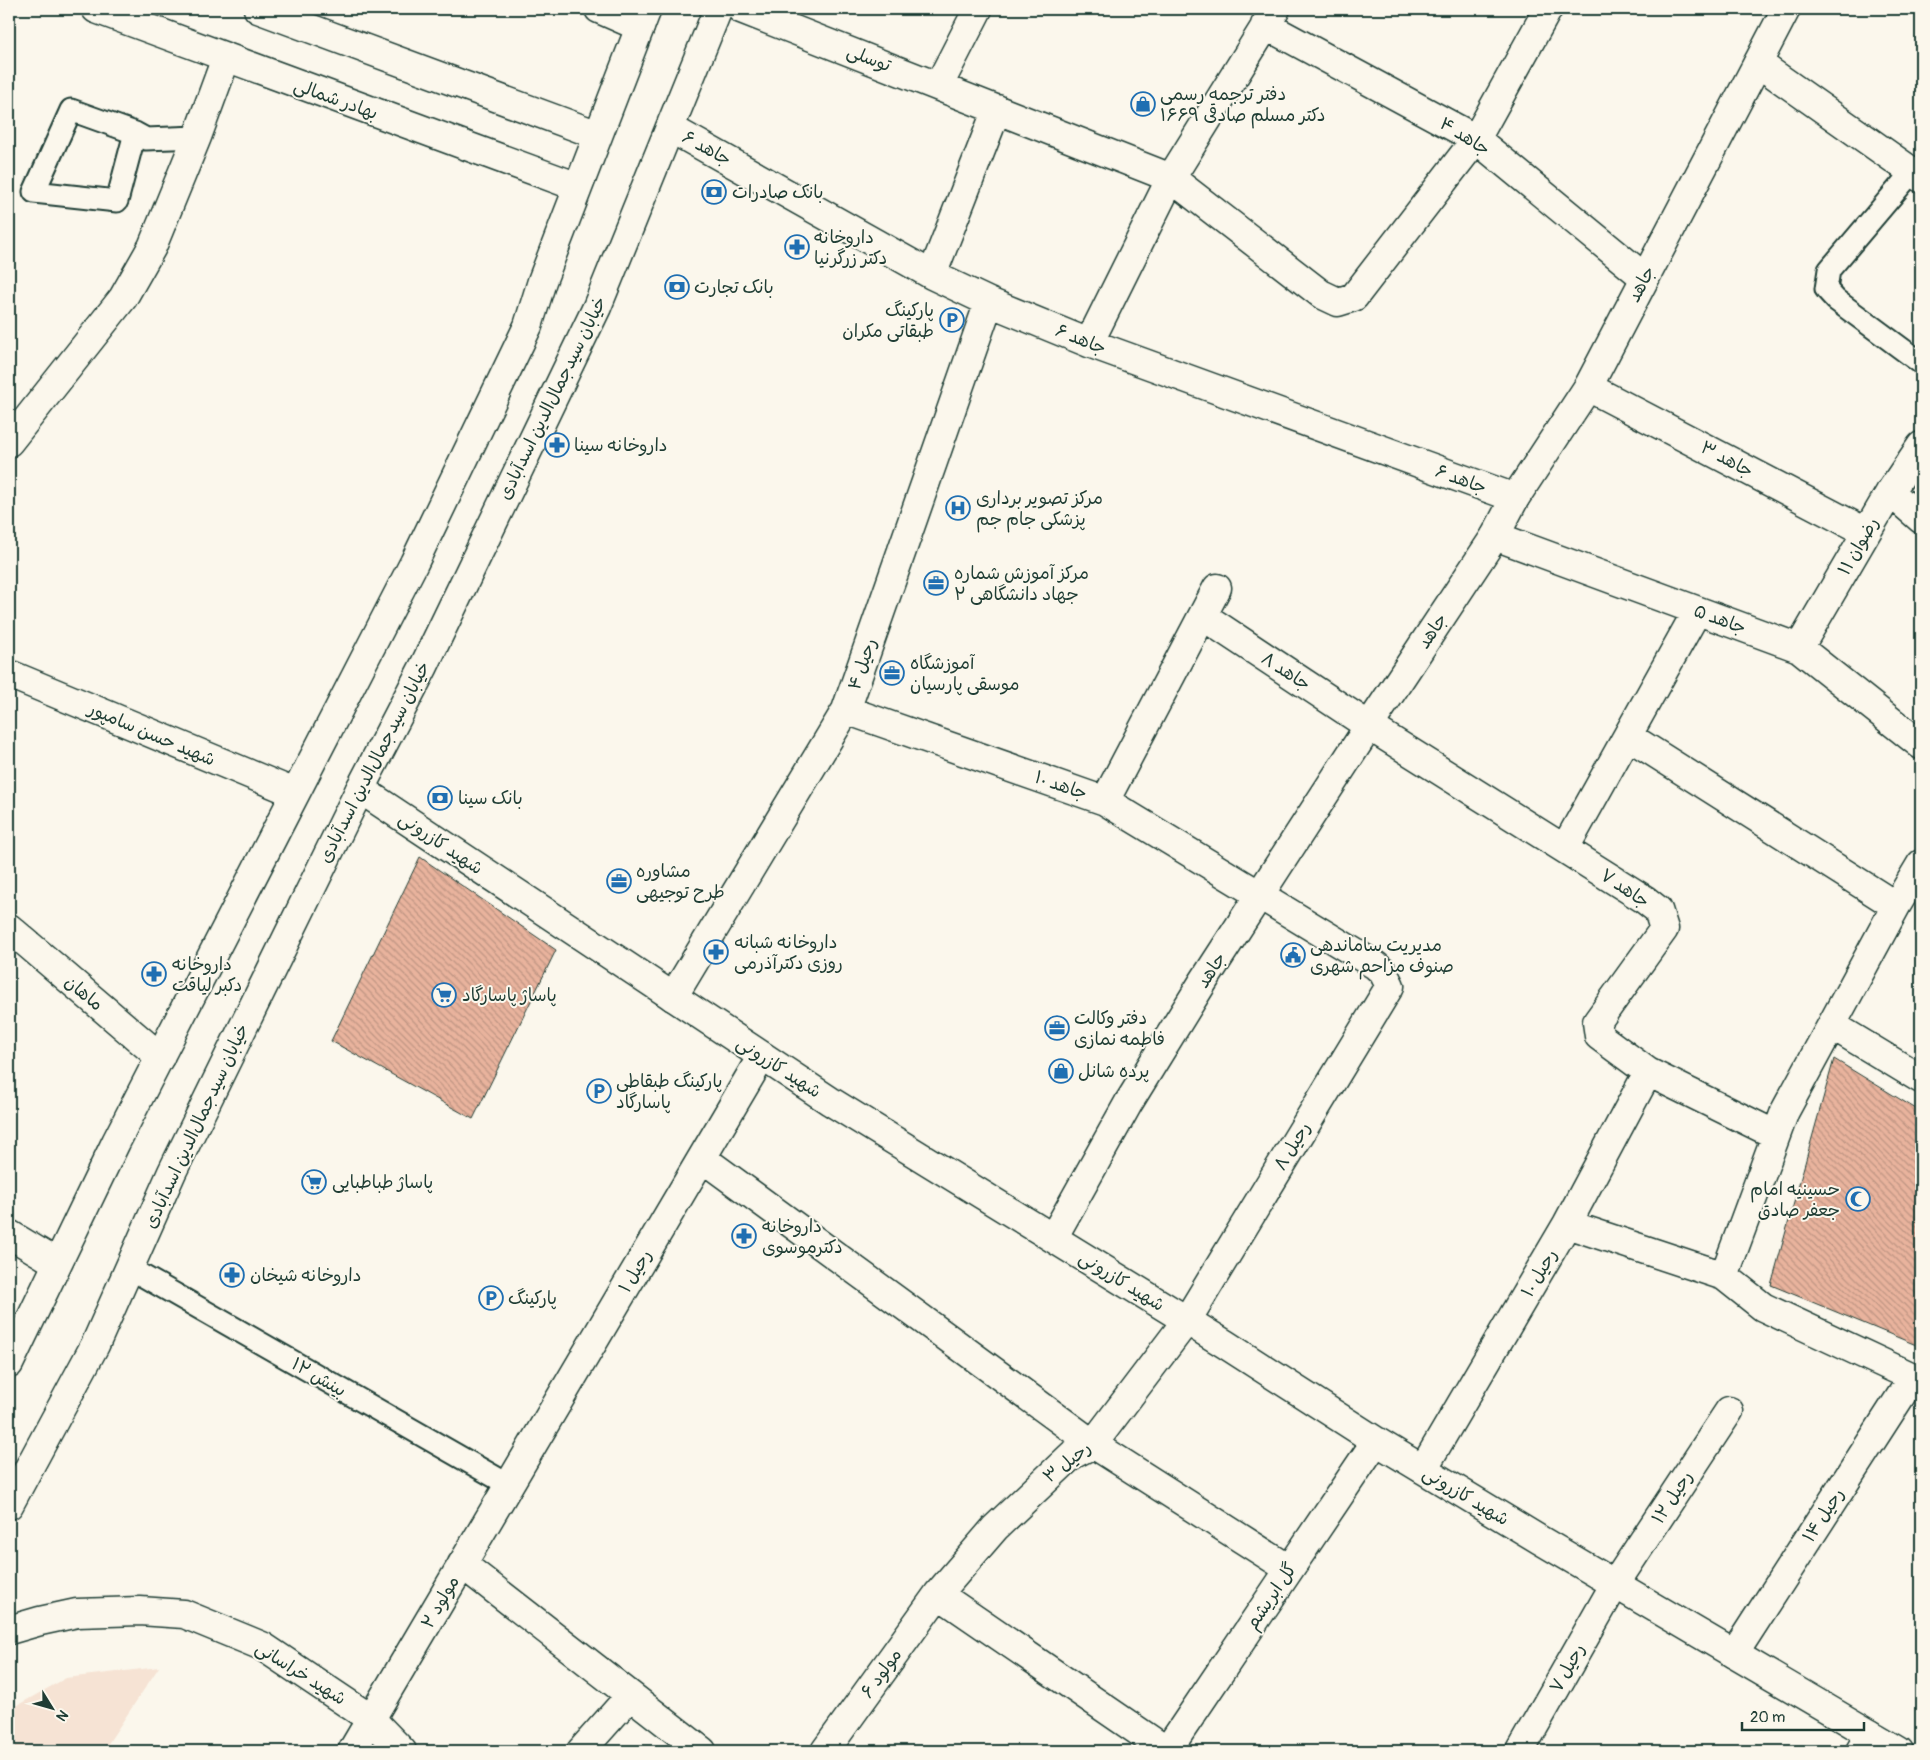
<svg xmlns="http://www.w3.org/2000/svg" width="1930" height="1760" viewBox="0 0 1930 1760" font-family="Pangolin,'Playpen Sans Arabic',sans-serif">
<style>
.built{fill:#f6e3d4}
.building{fill:url(#building-back-hatch);stroke:#1f3d34}
.lines{fill:none;stroke-linecap:round;stroke-linejoin:round}
.service-casing{stroke:#1f3d34;stroke-width:25}
.minor-casing{stroke:#1f3d34;stroke-width:31}
.tertiary-casing{stroke:#1f3d34;stroke-width:31}
.secondary-casing{stroke:#1f3d34;stroke-width:31}
.service{stroke:#fbf7ec;stroke-width:21}
.minor{stroke:#fbf7ec;stroke-width:28}
.tertiary{stroke:#fbf7ec;stroke-width:28}
.secondary{stroke:#fbf7ec;stroke-width:28}
.labels{text-anchor:middle;stroke-width:4;stroke-linejoin:round;paint-order:stroke}
.street-label{font-size:18px;fill:#1f3d34;stroke:#fbf7ec}
.poi-label{font-size:18px;fill:#1f3d34;stroke:#fbf7ec;text-anchor:start}
</style>
<defs>
<pattern id="building-back-hatch" width="6" height="6" patternUnits="userSpaceOnUse" patternTransform="scale(1.25)"><rect width="6" height="6" fill="#e9b39d"/><path d="M-1 5l2 2M0 0l6 6M5-1l2 2" fill="none" stroke="#bc9381"/></pattern>
</defs>
<rect width="100%" height="100%" fill="#fbf7ec"/>
<filter id="ink" filterUnits="userSpaceOnUse"><feTurbulence type="fractalNoise" baseFrequency=".02" numOctaves="2"/><feDisplacementMap in="SourceGraphic" scale="10" xChannelSelector="R" yChannelSelector="G"/><feConvolveMatrix kernelMatrix="1 2 1 2 8 2 1 2 1" color-interpolation-filters="sRGB"/></filter>
<g filter="url(#ink)">
<!-- built -->
<path class="built" d="M159,1667L103,1751H9V1710L66,1678Z"/>
<!-- building -->
<path class="building" d="M420,857L556,950L473,1119L331,1041Z
M1834,1059L1921,1112V1347L1771,1285Z"/>
<g class="lines">
<!-- service casing -->
<g class="service-casing">
<path id="service" d="M135,133L117,201L34,192L71,110L135,133L146,139L197,137
M1912,172L1829,270L1826,289L1836,300L1921,363
M129,1268L509,1485"/>
</g>
<!-- minor casing -->
<g class="minor-casing">
<path id="minor" d="M599,9L640,27
M741,9L1171,178L1321,294L1338,302L1354,297L1476,139L1548,9
M1265,25L1476,139L1645,278
M1758,63L1921,178
M939,85L978,9
M670,128L932,275L989,302L1089,343L1515,498
M932,275L997,109
M1089,343L1171,178L1276,9
M1588,387L1866,532
M9,442L123,298L152,247L197,137L226,58
M1890,492L1921,519
M1495,536L1799,648L1921,745
M1203,616L1369,726L1644,899L1658,910L1664,929L1597,1022L1599,1036L1648,1072L1776,1135
M1799,648L1890,492L1921,446
M9,674L295,793
M1628,736L1896,906
M1105,801L1217,588
M1565,848L1697,611
M1921,864L1896,906L1785,1111L1724,1276L1763,1307L1921,1381
M673,997L846,710L989,302
M1832,1025L1921,1079
M702,1158L1093,1444L1289,1569
M1567,1224L1724,1276
M9,1234L57,1263
M1423,1469L1567,1224L1648,1072
M462,1564L702,1751
M938,1594L1167,1751
M1734,1654L1913,1377
M352,1751L762,1056
M581,1751L630,1696
M825,1751L938,1594L995,1528L1072,1455L1093,1444L1187,1320L1390,986L1383,972L1375,965L1105,801L846,710
M1520,1751L1615,1584L1729,1411
M1860,1751L1870,1734"/>
</g>
<!-- tertiary casing -->
<g class="tertiary-casing">
<path id="tertiary" d="M360,789L830,1101L1225,1344L1376,1441L1540,1540L1899,1751
M9,928L160,1057
M1053,1238L1129,1102L1203,982L1369,726L1495,536L1515,498L1588,387L1786,9
M9,1630L40,1621L77,1613L140,1611L184,1614L262,1646L371,1719L402,1751
M1167,1751L1376,1441"/>
</g>
<!-- secondary casing -->
<g class="secondary-casing">
<path id="secondary" d="M96,9L578,187
M258,9L598,135
M9,1364L116,1142L414,563L528,326L542,281L647,9
M9,1505L95,1345L172,1172L360,789L424,666L597,307L718,9"/>
</g>
<!-- service -->
<use href="#service" class="service"/>
<!-- minor -->
<use href="#minor" class="minor"/>
<!-- tertiary -->
<use href="#tertiary" class="tertiary"/>
<!-- secondary -->
<use href="#secondary" class="secondary"/>
</g>
</g>
<!-- icons -->
<defs>
<g id="shop-ring" transform="scale(1.25)"><circle r="9.5" fill="#fbf7ec" stroke="#1f6fb2" stroke-width="1.5"/><path d="M-5-2.5h2.3a2.7 3.5 0 0 1 5.4 0H5L5.5 6h-11ZM-1.5-2.5h3a1.5 2.3 0 0 0-3 0Z" fill="#1f6fb2"/></g>
<g id="bank-ring" transform="scale(1.25)"><circle r="9.5" fill="#fbf7ec" stroke="#1f6fb2" stroke-width="1.5"/><path d="M-6-4H6V4H-6ZM0-2.3a2.3 2.3 0 1 0 0 4.6a2.3 2.3 0 1 0 0-4.6Z" fill="#1f6fb2"/></g>
<g id="pharmacy-ring" transform="scale(1.25)"><circle r="9.5" fill="#fbf7ec" stroke="#1f6fb2" stroke-width="1.5"/><path d="M-2-6h4v4h4v4h-4v4h-4v-4h-4v-4h4Z" fill="#1f6fb2"/></g>
<g id="parking-ring" transform="scale(1.25)"><circle r="9.5" fill="#fbf7ec" stroke="#1f6fb2" stroke-width="1.5"/><path d="M-3.5-5.5H1a3.5 3.5 0 0 1 0 7H-1V5.5H-3.5ZM-1-3.4V-.6H.8a1.4 1.4 0 0 0 0-2.8Z" fill="#1f6fb2"/></g>
<g id="hospital-ring" transform="scale(1.25)"><circle r="9.5" fill="#fbf7ec" stroke="#1f6fb2" stroke-width="1.5"/><path d="M-5-5h3v3.5h4V-5h3V5h-3V1.5h-4V5h-3Z" fill="#1f6fb2"/></g>
<g id="office-ring" transform="scale(1.25)"><circle r="9.5" fill="#fbf7ec" stroke="#1f6fb2" stroke-width="1.5"/><path d="M-6-3h4V-5.5h4V-3h4V5H-6ZM-1-4.5V-3h2v-1.5ZM-6 0V1H6V0Z" fill="#1f6fb2"/></g>
<g id="civic-ring" transform="scale(1.25)"><circle r="9.5" fill="#fbf7ec" stroke="#1f6fb2" stroke-width="1.5"/><path d="M-.6-6.5H3V-4.5H.6V-3L4-1V1h2V6H-6V1h2V-1L-.6-3ZM-1.2 2.5V6h2.4V2.5Z" fill="#1f6fb2"/></g>
<g id="supermarket-ring" transform="scale(1.25)"><circle r="9.5" fill="#fbf7ec" stroke="#1f6fb2" stroke-width="1.5"/><path d="M-6-5.5h2.5l.6 2H6L4.5 2H-2.5L-4.4-4H-6ZM-1.5 3.2a1.3 1.3 0 1 0 .1 0ZM3 3.2a1.3 1.3 0 1 0 .1 0Z" fill="#1f6fb2"/></g>
<g id="mosque-ring" transform="scale(1.25)"><circle r="9.5" fill="#fbf7ec" stroke="#1f6fb2" stroke-width="1.5"/><path d="M3.5-4.9A6 6 0 1 0 3.5 4.9A5 5 0 1 1 3.5-4.9Z" fill="#1f6fb2"/></g>
</defs>
<g fill-rule="evenodd">
<use href="#shop-ring" x="1143" y="104"/>
<use href="#bank-ring" x="714" y="192"/>
<use href="#pharmacy-ring" x="797" y="247"/>
<use href="#bank-ring" x="677" y="287"/>
<use href="#parking-ring" x="952" y="320"/>
<use href="#pharmacy-ring" x="557" y="445"/>
<use href="#hospital-ring" x="958" y="508"/>
<use href="#office-ring" x="936" y="583"/>
<use href="#office-ring" x="892" y="673"/>
<use href="#bank-ring" x="440" y="798"/>
<use href="#office-ring" x="619" y="881"/>
<use href="#pharmacy-ring" x="716" y="952"/>
<use href="#civic-ring" x="1293" y="955"/>
<use href="#pharmacy-ring" x="154" y="974"/>
<use href="#supermarket-ring" x="444" y="995"/>
<use href="#office-ring" x="1057" y="1028"/>
<use href="#shop-ring" x="1061" y="1071"/>
<use href="#parking-ring" x="599" y="1091"/>
<use href="#supermarket-ring" x="314" y="1182"/>
<use href="#mosque-ring" x="1858" y="1199"/>
<use href="#pharmacy-ring" x="744" y="1236"/>
<use href="#pharmacy-ring" x="232" y="1275"/>
<use href="#parking-ring" x="491" y="1298"/>
</g>
<g class="labels">
<!-- street labels -->
<g class="street-label">
<text transform="translate(869 58) rotate(21)" y="6">توسلی</text>
<text transform="translate(336 99) rotate(20)" y="6">بهادر شمالی</text>
<text transform="translate(1465 136) rotate(32)" y="6">جاهد ۴</text>
<text transform="translate(707 148) rotate(29)" y="6">جاهد ۶</text>
<text transform="translate(1641 284) rotate(-62)" y="6">جاهد</text>
<text transform="translate(1081 339) rotate(22)" y="6">جاهد ۶</text>
<text transform="translate(552 398) rotate(-64)" y="6">خیابان سیدجمال‌الدین اسدآبادی</text>
<text transform="translate(1727 459) rotate(28)" y="6">جاهد ۳</text>
<text transform="translate(1461 479) rotate(20)" y="6">جاهد ۶</text>
<text transform="translate(1858 546) rotate(-60)" y="6">رضوان ۱۱</text>
<text transform="translate(1720 619) rotate(20)" y="6">جاهد ۵</text>
<text transform="translate(1432 631) rotate(-56)" y="6">جاهد</text>
<text transform="translate(862 664) rotate(-71)" y="6">رحیل ۴</text>
<text transform="translate(1286 671) rotate(33)" y="6">جاهد ۸</text>
<text transform="translate(152 734) rotate(23)" y="6">شهید حسن سامپور</text>
<text transform="translate(374 762) rotate(-63)" y="6">خیابان سیدجمال‌الدین اسدآبادی</text>
<text transform="translate(1061 785) rotate(19)" y="6">جاهد ۱۰</text>
<text transform="translate(441 843) rotate(34)" y="6">شهید کازرونی</text>
<text transform="translate(1625 888) rotate(34)" y="6">جاهد ۷</text>
<text transform="translate(1211 970) rotate(-57)" y="6">جاهد</text>
<text transform="translate(84 993) rotate(40)" y="6">ماهان</text>
<text transform="translate(779 1067) rotate(33)" y="6">شهید کازرونی</text>
<text transform="translate(196 1126) rotate(-65)" y="6">خیابان سیدجمال‌الدین اسدآبادی</text>
<text transform="translate(1292 1146) rotate(-59)" y="6">رحیل ۸</text>
<text transform="translate(635 1271) rotate(-59)" y="6">رحیل ۱</text>
<text transform="translate(1539 1273) rotate(-59)" y="6">رحیل ۱۰</text>
<text transform="translate(1122 1281) rotate(32)" y="6">شهید کازرونی</text>
<text transform="translate(319 1377) rotate(30)" y="6">بینش ۱۲</text>
<text transform="translate(1067 1462) rotate(-38)" y="6">رحیل ۳</text>
<text transform="translate(1466 1496) rotate(31)" y="6">شهید کازرونی</text>
<text transform="translate(1672 1497) rotate(-57)" y="6">رحیل ۱۲</text>
<text transform="translate(1823 1515) rotate(-57)" y="6">رحیل ۱۴</text>
<text transform="translate(1271 1596) rotate(-56)" y="6">گل ابریشم</text>
<text transform="translate(440 1602) rotate(-60)" y="6">مولود ۲</text>
<text transform="translate(1567 1668) rotate(-61)" y="6">رحیل ۷</text>
<text transform="translate(301 1673) rotate(32)" y="6">شهید خراسانی</text>
<text transform="translate(881 1673) rotate(-54)" y="6">مولود ۶</text>
</g>
<!-- poi labels -->
<g class="poi-label">
<text x="1160" y="100">دفتر ترجمه رسمی<tspan x="1160" dy="21">۱۶۶۹ دکتر مسلم صادقی</tspan></text>
<text x="732" y="198">بانک صادرات</text>
<text x="814" y="243">داروخانه<tspan x="814" dy="21">دکتر زرگرنیا</tspan></text>
<text x="694" y="293">بانک تجارت</text>
<text x="934" y="316" text-anchor="end">پارکینگ<tspan x="934" dy="21">طبقاتی مکران</tspan></text>
<text x="574" y="451">داروخانه سینا</text>
<text x="976" y="504">مرکز تصویر برداری<tspan x="976" dy="21">پزشکی جام جم</tspan></text>
<text x="954" y="579">مرکز آموزش شماره<tspan x="954" dy="21">۲ جهاد دانشگاهی</tspan></text>
<text x="910" y="669">آموزشگاه<tspan x="910" dy="21">موسقی پارسیان</tspan></text>
<text x="458" y="804">بانک سینا</text>
<text x="636" y="877">مشاوره<tspan x="636" dy="21">طرح توجیهی</tspan></text>
<text x="734" y="948">داروخانه شبانه<tspan x="734" dy="21">روزی دکترآذرمی</tspan></text>
<text x="1310" y="951">مدیریت ساماندهی<tspan x="1310" dy="21">صنوف مزاحم شهری</tspan></text>
<text x="172" y="970">داروخانه<tspan x="172" dy="21">دکبر لیاقت</tspan></text>
<text x="462" y="1001">پاساژ پاسارگاد</text>
<text x="1074" y="1024">دفتر وکالت<tspan x="1074" dy="21">فاطمه نمازی</tspan></text>
<text x="1078" y="1077">پرده شانل</text>
<text x="616" y="1087">پارکینگ طبقاطی<tspan x="616" dy="21">پاسارگاد</tspan></text>
<text x="332" y="1188">پاساژ طباطبایی</text>
<text x="1840" y="1195" text-anchor="end">حسینیه امام<tspan x="1840" dy="21">جعفر صادق</tspan></text>
<text x="762" y="1232">داروخانه<tspan x="762" dy="21">دکترموسوی</tspan></text>
<text x="250" y="1281">داروخانه شیخان</text>
<text x="508" y="1304">پارکینگ</text>
</g>
</g>
<!-- margin -->
<rect width="1930" height="1760" fill="none" stroke="#fbf7ec" stroke-width="30"/>
<rect x="15" y="15" width="1900" height="1730" fill="none" stroke="#1f3d34" stroke-width="2" filter="url(#ink)"/>
<!-- north arrow -->
<g transform="translate(52 1708) rotate(127)" stroke="#fbf7ec" stroke-width="4" paint-order="stroke">
<path d="M0-4L9 19L0 12L-9 19Z" fill="#1f3d34"/>
<text y="-8" font-size="14" font-weight="bold" text-anchor="middle" fill="#1f3d34">N</text>
</g>
<!-- scale -->
<path d="M1742 1722v8h122v-8" fill="none" stroke="#1f3d34" stroke-width="2.5"/>
<text x="1750" y="1722" font-size="15" fill="#1f3d34" stroke="#fbf7ec" stroke-width="4" paint-order="stroke">20 m</text>
</svg>
